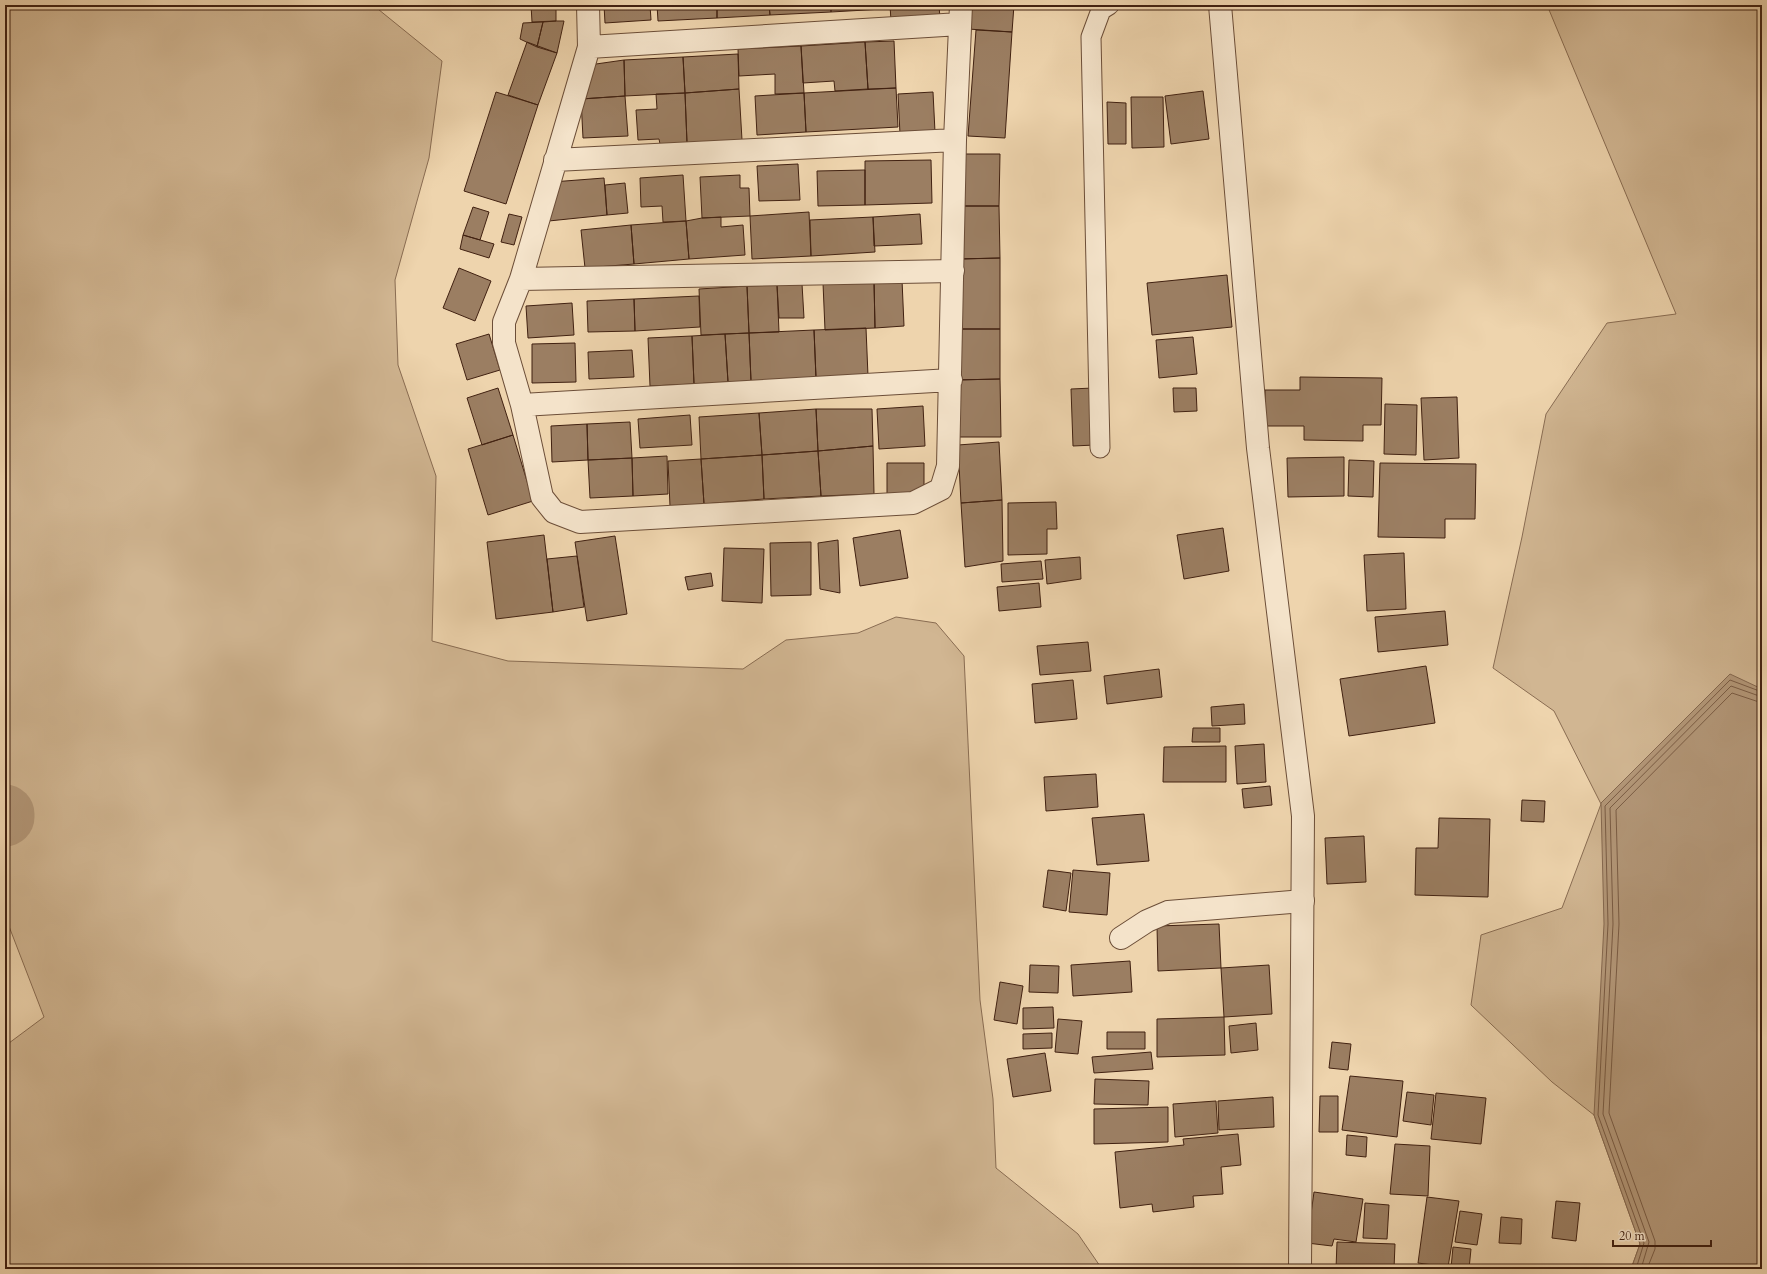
<svg xmlns="http://www.w3.org/2000/svg" width="1767" height="1274" viewBox="0 0 1767 1274" font-family="Cardo,serif">
<style>
.green{fill:#d1b692;stroke:#896c52}
.water{fill:#b39778;stroke:#85684f}
.lines{fill:none;stroke-linecap:round;stroke-linejoin:round}
.shore{stroke:#7a5c44;stroke-width:1}
.river{stroke:#b39778;stroke-width:59}
.building{fill:#9b7e62;stroke:#412111}
.service-casing{stroke:#6c4e38;stroke-width:21}
.minor-casing{stroke:#6c4e38;stroke-width:24}
.tertiary-casing{stroke:#6c4e38;stroke-width:24}
.service{stroke:#f4e3ca;stroke-width:19}
.minor{stroke:#f4e3ca;stroke-width:22}
.tertiary{stroke:#f4e3ca;stroke-width:22}
</style>
<rect width="100%" height="100%" fill="#eed4ad"/>
<filter id="stains"><feTurbulence type="fractalNoise" baseFrequency=".005" numOctaves="4"/><feColorMatrix values="0 0 0 0 .2 0 0 0 0 .09 0 0 0 0 .02 0 0 0 .5 -.17"/></filter>
<radialGradient id="worn" r=".72"><stop offset=".6" stop-color="#630" stop-opacity="0"/><stop offset="1" stop-color="#630" stop-opacity=".3"/></radialGradient>
<!-- green -->
<path class="green" d="M5,5H373L442,61L429,158L395,280L398,365L436,476L432,641L508,661L743,669L786,640L858,633L896,617L936,623L964,656L980,1000L993,1099L996,1168L1078,1234L1102,1269H5V1046L44,1017L5,916Z
M1547,5H1762V1269H1631L1640,1244L1594,1115L1552,1082L1471,1005L1481,935L1562,908L1601,804L1554,711L1493,668L1522,537L1546,414L1607,323L1676,314Z"/>
<!-- water -->
<path class="water" d="M1730,674L1762,689V1269H1631L1640,1244L1594,1115L1604,924L1601,803Z"/>
<g class="lines">
<!-- shore -->
<path class="shore" d="M1636,1269L1644,1243L1598,1115L1608,924L1605,806L1730,680L1762,692
M1641,1269L1649,1242L1603,1114L1613,924L1610,808L1731,686L1762,697
M1647,1269L1655,1249V1241L1609,1113L1619,924L1616,810L1732,693L1762,703"/>
<!-- river -->
<path class="river" d="M5,814V817"/>
</g>
<!-- building -->
<path class="building" d="M531,5H556V21L532,22Z
M604,5H650L651,20L605,23Z
M657,5H717V18L658,21Z
M717,5H769L770,15L717,18Z
M769,5H831V12L770,15Z
M831,5H883V9L831,12Z
M890,5H939L940,19L891,21Z
M969,5H1014L1012,32L968,29Z
M556,21H564L557,53L537,47L543,22Z
M543,22L537,47L520,39L523,23Z
M976,30L1012,32L1005,138L968,136Z
M894,41L896,88L868,89L865,42Z
M527,42L557,53L538,105L508,95Z
M865,42L868,89L835,91L834,81L803,83L801,46Z
M801,46L804,93L775,94V74L739,76L738,49Z
M738,54L739,89L685,93L683,57Z
M683,57L685,93L625,96L624,60Z
M624,60L625,96L581,99L589,65Z
M896,88L898,127L806,132L804,93Z
M739,89L742,140L687,143L685,93Z
M1203,91L1209,139L1171,144L1165,96Z
M496,92L538,105L506,204L464,191Z
M933,92L935,132L900,134L898,94Z
M685,93L687,143L660,144L659,139L638,140L636,110L657,109L656,94Z
M804,93L806,132L757,135L755,96Z
M625,96L628,136L583,138L581,99Z
M1131,97H1163L1164,147L1132,148Z
M1107,102L1126,103V144H1108Z
M963,154H1000L999,206H962Z
M931,160L932,203L865,205V161Z
M798,164L800,200L759,201L757,166Z
M865,170V205L818,206L817,171Z
M683,175L686,221L663,222L662,206L641,207L640,178Z
M740,175V188H749L750,216L702,218L700,177Z
M604,178L607,215L539,222L552,182Z
M625,183L628,213L607,215L605,185Z
M962,206H999L1000,258L962,259Z
M473,207L489,212L480,240L463,235Z
M809,212L811,256L752,259L750,216Z
M509,214L522,217L514,245L501,242Z
M920,214L922,244L874,246L873,217Z
M721,217V227L743,225L745,255L689,259L686,221L702,218Z
M873,217L875,252L811,256L810,220Z
M686,221L689,259L634,264L631,225Z
M631,225L634,264L585,268L581,230Z
M463,235L494,244L489,258L460,249Z
M1000,258V329H955V259Z
M459,268L491,281L475,321L443,308Z
M1227,275L1232,327L1152,335L1147,283Z
M902,280L904,326L875,328L874,281Z
M874,281L875,328L825,330L823,283Z
M802,284L804,318H779L777,285Z
M777,285L779,332L749,333L747,286Z
M747,286L749,333L701,335L699,289Z
M699,296L700,327L635,331L634,299Z
M634,299L635,331L588,332L587,301Z
M572,303L574,335L528,338L526,306Z
M866,328L868,376L816,378L814,330Z
M955,329H1000V379L955,380Z
M814,330L816,378L751,381L749,333Z
M749,333L751,381L728,382L725,334Z
M489,334L500,370L467,380L456,344Z
M725,334L728,382L694,384L692,336Z
M692,336L694,384L650,386L648,338Z
M1193,337L1197,374L1159,378L1156,340Z
M575,343L576,382L532,383V344Z
M632,350L634,377L589,379L588,352Z
M1300,377L1382,378L1381,425H1363V441L1304,440V426H1265V390H1300Z
M1000,379L1001,437H955V380Z
M498,388L513,435L482,445L467,398Z
M1093,388L1095,445L1073,446L1071,389Z
M1173,388H1196L1197,411L1174,412Z
M1457,397L1459,458L1424,460L1421,398Z
M1385,404L1417,405L1416,455L1384,454Z
M923,406L925,446L879,449L877,409Z
M816,409H872L873,446L818,451Z
M816,409L818,451L762,455L759,413Z
M759,413L762,455L701,459L699,417Z
M690,415L692,445L640,448L638,419Z
M630,422L632,458L588,460L587,424Z
M587,424L588,460L552,462L551,426Z
M513,435L533,501L488,515L468,449Z
M999,442L1002,500L961,503L958,445Z
M873,446L874,494L821,496L818,451Z
M818,451L821,496L764,499L762,455Z
M762,455L764,499L704,504L701,459Z
M667,456L668,494L633,496L632,458Z
M1344,457V496L1288,497L1287,458Z
M632,458L633,496L590,498L588,460Z
M701,459L704,504L670,506L668,461Z
M1349,460L1374,461L1373,497L1348,496Z
M887,463H924V495H887Z
M1380,463L1476,464L1475,519H1445V538L1378,537Z
M1002,500L1003,561L965,567L961,503Z
M1056,502L1057,529H1047V554L1008,555V503Z
M1223,528L1229,571L1184,579L1177,535Z
M900,530L908,578L860,586L853,538Z
M544,535L553,612L496,619L487,542Z
M615,536L627,614L587,621L575,542Z
M838,540L840,593L820,589L818,543Z
M811,542V595L771,596L770,543Z
M724,548L764,549L762,603L722,601Z
M1404,553L1406,609L1367,611L1364,555Z
M577,556L584,607L553,612L547,559Z
M1080,557L1081,579L1047,584L1045,560Z
M1041,561L1043,579L1002,582L1001,564Z
M711,573L713,586L688,590L685,577Z
M1039,583L1041,607L999,611L997,587Z
M1445,611L1448,645L1378,652L1375,617Z
M1088,642L1091,671L1040,675L1037,646Z
M1426,666L1435,723L1349,736L1340,679Z
M1159,669L1162,697L1107,704L1104,676Z
M1073,680L1077,719L1035,723L1032,684Z
M1244,704L1245,724L1212,726L1211,707Z
M1193,728H1220V742H1192Z
M1264,744L1266,782L1237,784L1235,746Z
M1226,746V782H1163L1164,747Z
M1096,774L1098,807L1046,811L1044,777Z
M1270,786L1272,805L1244,808L1242,789Z
M1522,800L1545,801L1544,822L1521,821Z
M1144,814L1149,861L1097,865L1092,818Z
M1439,818L1490,819L1488,897L1415,895L1416,848H1438Z
M1364,836L1366,882L1327,884L1325,838Z
M1048,870L1071,873L1066,911L1043,907Z
M1073,870L1110,873L1107,915L1069,912Z
M1219,924L1221,968L1158,971L1157,926Z
M1130,961L1132,992L1073,996L1071,965Z
M1030,965L1059,966L1058,993L1029,992Z
M1269,965L1272,1014L1224,1017L1221,968Z
M1000,982L1023,986L1017,1024L994,1020Z
M1053,1007L1054,1028L1023,1029V1008Z
M1224,1017L1225,1055L1157,1057V1019Z
M1058,1019L1082,1021L1078,1054L1055,1052Z
M1256,1023L1258,1050L1231,1053L1229,1026Z
M1107,1032H1145V1049H1107Z
M1052,1033V1048L1023,1049V1034Z
M1332,1042L1351,1044L1348,1070L1329,1068Z
M1151,1052L1153,1069L1094,1073L1092,1057Z
M1045,1053L1051,1091L1013,1097L1007,1059Z
M1350,1076L1403,1081L1397,1137L1342,1130Z
M1095,1079L1149,1081L1148,1105L1094,1104Z
M1407,1092L1434,1095L1431,1125L1403,1121Z
M1436,1093L1486,1098L1481,1144L1431,1139Z
M1320,1096H1338V1132H1319Z
M1273,1097L1274,1127L1219,1130L1218,1101Z
M1216,1101L1218,1133L1175,1137L1173,1104Z
M1168,1107V1142L1094,1144V1109Z
M1238,1134L1241,1165L1221,1167L1223,1194L1193,1196L1194,1207L1153,1212L1152,1204L1120,1208L1115,1152L1184,1145L1183,1139Z
M1347,1135L1367,1137L1366,1157L1346,1155Z
M1395,1144L1430,1146L1428,1196L1390,1194Z
M1314,1192L1363,1199L1356,1242L1334,1239L1332,1246L1307,1243Z
M1427,1197L1459,1201L1448,1267L1418,1263Z
M1556,1201L1580,1203L1576,1241L1552,1238Z
M1365,1203L1389,1205L1387,1239L1363,1238Z
M1460,1211L1482,1214L1477,1245L1455,1242Z
M1501,1217L1522,1219L1521,1244L1499,1243Z
M1337,1242L1395,1244L1394,1269H1336Z
M1453,1247L1471,1249L1469,1269L1451,1268Z
M1414,1267L1451,1268L1458,1269H1413Z"/>
<g class="lines">
<!-- service casing -->
<g class="service-casing">
<path id="service" d="M1100,448L1091,37L1101,10L1109,5"/>
</g>
<!-- minor casing -->
<g class="minor-casing">
<path id="minor" d="M588,5L589,47L521,279L504,322V343L522,405L542,497L554,512L580,522L913,503L941,489L948,466L955,140L961,5
M589,47L960,24
M555,160L955,140
M521,279L953,271
M522,405L951,380
M1121,938L1147,921L1168,912L1303,901"/>
</g>
<!-- tertiary casing -->
<g class="tertiary-casing">
<path id="tertiary" d="M1220,5L1258,448L1303,816L1300,1269"/>
</g>
<!-- service -->
<use href="#service" class="service"/>
<!-- minor -->
<use href="#minor" class="minor"/>
<!-- tertiary -->
<use href="#tertiary" class="tertiary"/>
</g>
<!-- margin -->
<rect width="1767" height="1274" fill="none" stroke="#eed4ad" stroke-width="20"/>
<rect x="6" y="6" width="1755" height="1262" fill="none" stroke="#412111" stroke-width="2"/>
<rect x="10" y="10" width="1747" height="1254" fill="none" stroke="#412111"/>
<!-- scale -->
<path d="M1613 1240v6h98v-6" fill="none" stroke="#412111" stroke-width="2"/>
<text x="1619" y="1240" font-size="12" fill="#412111" stroke="#f4e3ca" stroke-width="3" paint-order="stroke">20 m</text>
<rect width="100%" height="100%" filter="url(#stains)"/>
<rect width="100%" height="100%" fill="url(#worn)"/>
</svg>
